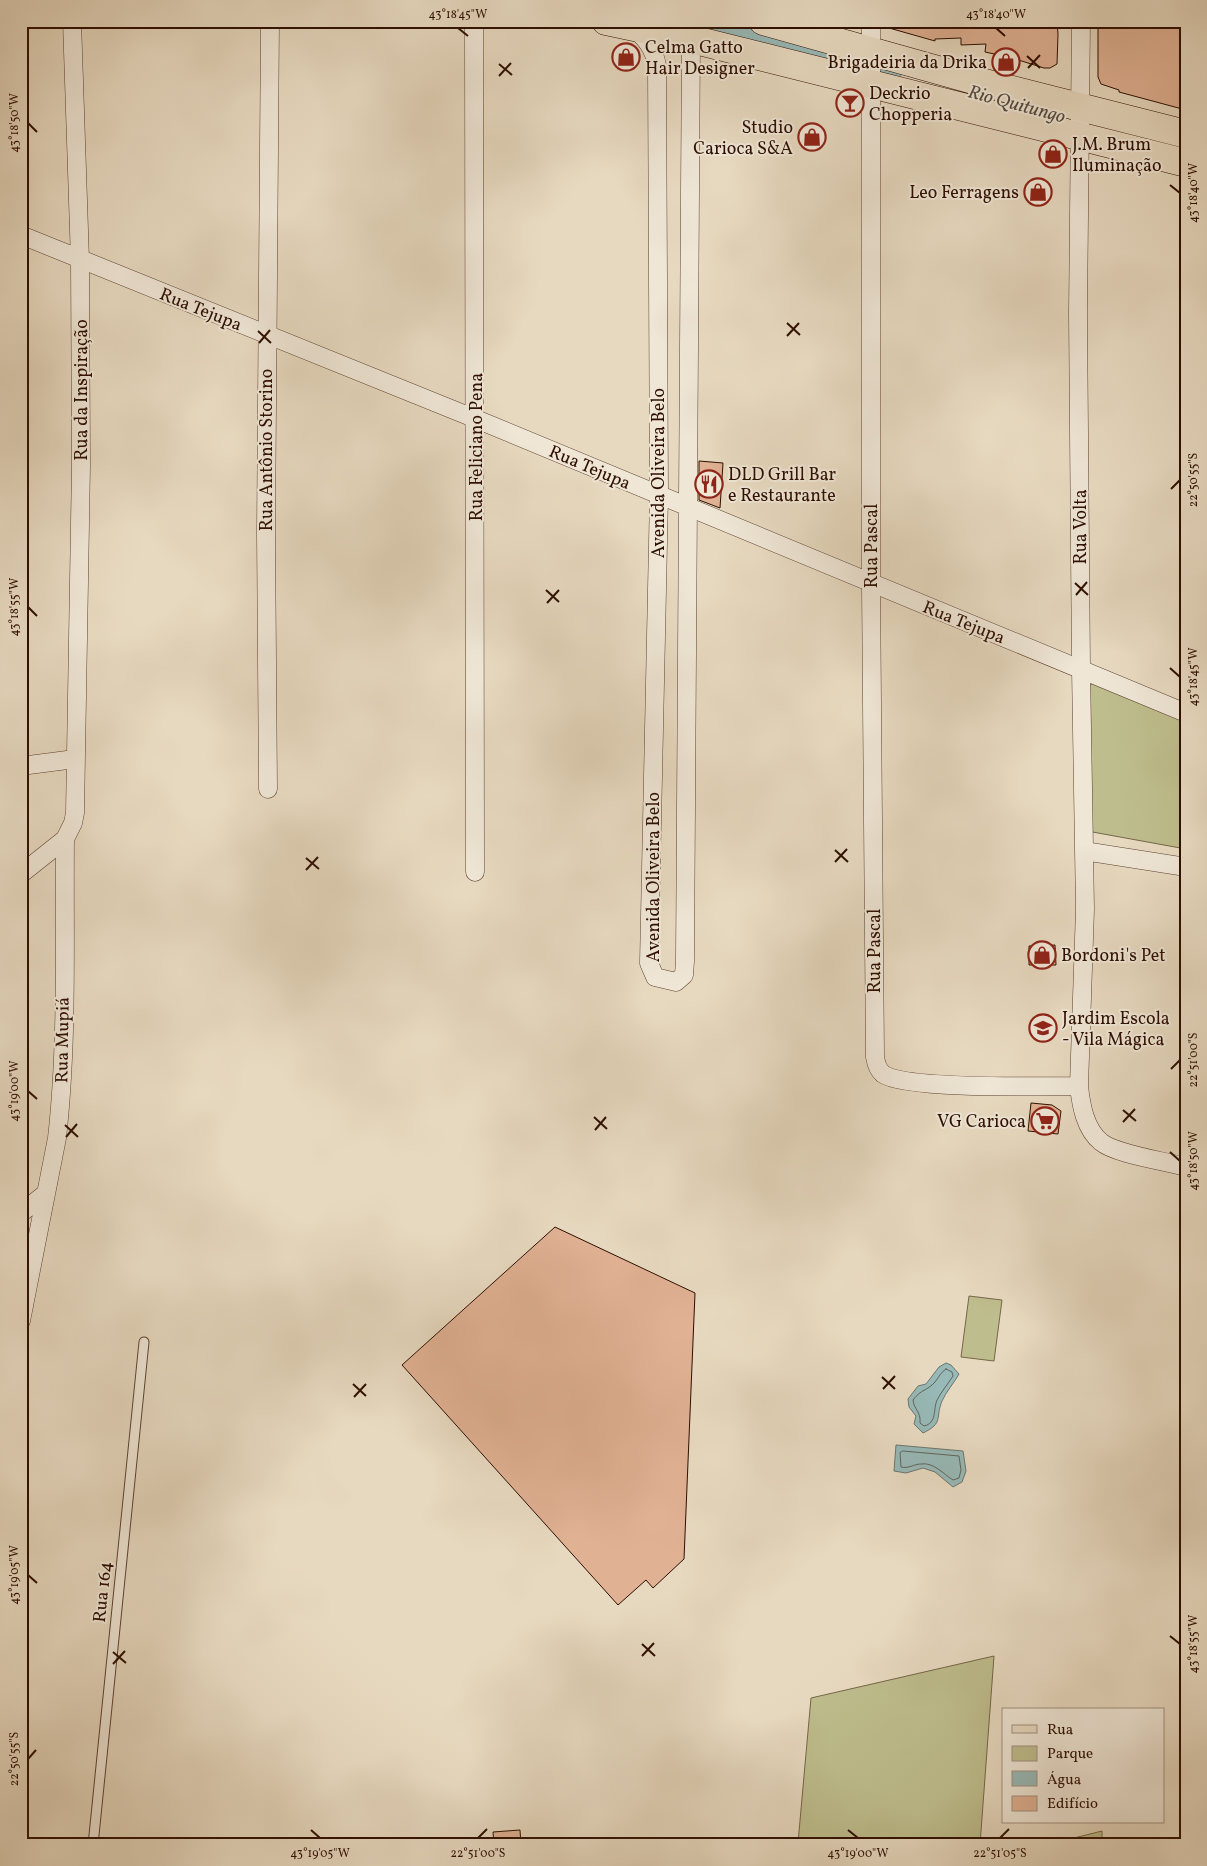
<svg xmlns="http://www.w3.org/2000/svg" width="1207" height="1866" viewBox="0 0 1207 1866" font-family="Vollkorn,serif">
<style>
.green{fill:#bebd8d;stroke:#766646}
.water{fill:#97b9b7;stroke:#6d756e}
.lines{fill:none;stroke-linecap:round;stroke-linejoin:round}
.shore{stroke:#62645c;stroke-width:1}
.river{stroke:#97b9b7;stroke-width:30}
.building{fill:#e0b193;stroke:#2d0e00}
.service-casing{stroke:#5c4130;stroke-width:11}
.minor-casing{stroke:#5c4130;stroke-width:19}
.primary-casing{stroke:#2d0e00;stroke-width:29}
.service{stroke:#efe6d6;stroke-width:9}
.minor{stroke:#efe6d6;stroke-width:18}
.primary{stroke:#e7d9c0;stroke-width:28}
.ticks{fill:none;stroke:#2d0e00;stroke-width:2}
.labels{text-anchor:middle;stroke-width:4;stroke-linejoin:round;paint-order:stroke}
.poi-label{font-size:18px;fill:#2d0e00;stroke:#efe6d6;text-anchor:start}
.street-label{font-size:18px;fill:#2d0e00;stroke:#efe6d6}
.water-label{font-size:19px;font-style:italic;fill:#524a40;stroke:#efe6d6}
.neatline{fill:none;stroke:#2d0e00;stroke-width:2}
.ticks-label{font-size:12px;text-anchor:middle;fill:#2d0e00}
</style>
<rect width="100%" height="100%" fill="#e7d9c0"/>
<filter id="stains"><feTurbulence type="fractalNoise" baseFrequency=".004" numOctaves="4"/><feColorMatrix values="0 0 0 0 .2 0 0 0 0 .09 0 0 0 0 .02 0 0 0 .5 -.17"/></filter>
<radialGradient id="worn" r=".72"><stop offset=".6" stop-color="#630" stop-opacity="0"/><stop offset="1" stop-color="#630" stop-opacity=".3"/></radialGradient>
<!-- green -->
<path class="green" d="M1099,680L1186,720V849L1087,831L1086,687Z
M969,1296L1002,1300L994,1361L961,1357Z
M994,1656L980,1845H802L798,1843L811,1698Z
M1102,1831V1845H1046Z"/>
<!-- water -->
<path class="water" d="M946,1363L951,1365L959,1374C954,1383 946,1392 942,1401C935,1418 944,1423 923,1433L914,1424L916,1416L909,1407L908,1399L918,1386L926,1384L939,1367Z
M896,1445L963,1451L966,1471L962,1482L953,1487L935,1472L923,1468L906,1473L894,1471Z"/>
<g class="lines">
<!-- shore -->
<path class="shore" d="M946,1369L952,1372L953,1376C948,1384 941,1392 937,1400C933,1410 937,1423 924,1426L920,1423C921,1411 914,1410 913,1400C921,1389 927,1391 935,1382C939,1377 941,1372 946,1369Z
M903,1451L959,1456L961,1470L959,1478L953,1480C943,1474 934,1462 921,1464C914,1464 908,1469 901,1467L900,1453Z"/>
<!-- river -->
<path class="river" d="M703,25L888,70"/>
</g>
<!-- building -->
<path class="building" d="M882,21H1057L1058,34L1057,64L1050,68H1044L1012,58L999,57V55L985,52L986,44L961,45V38L935,39V41L882,26Z
M1098,21H1117V24L1186,26V110L1119,92V90L1101,84L1098,77Z
M699,461L723,463L720,508L699,500Z
M1055,945L1056,965H1029V946Z
M1031,1103L1052,1105L1061,1111L1058,1134L1028,1131Z
M555,1227L695,1293L684,1559L653,1588L646,1580L618,1605L402,1365Z
M520,1830L521,1845H494L493,1832Z"/>
<g class="lines">
<!-- service casing -->
<g class="service-casing">
<path id="service" d="M93,1845L144,1342"/>
</g>
<!-- minor casing -->
<g class="minor-casing">
<path id="minor" d="M474,21L475,872
M871,21V585L875,1057C876,1063 878,1070 883,1074C906,1090 1044,1086 1079,1086
M1081,21L1078,314L1081,669L1085,909L1079,1086C1081,1105 1085,1129 1101,1142C1115,1154 1165,1161 1186,1167
M633,27C646,39 654,48 657,66L659,496L649,963L655,977L676,982L684,975L685,961L691,39
M21,235L476,419L1186,713
M21,766L75,759
M268,789L266,532L270,21
M1084,851L1186,867
M21,874L65,839
M21,1213L45,1194
M21,1321L57,1138C68,1040 64,937 65,839L73,823L75,813L81,465L80,260L72,21"/>
</g>
<!-- primary casing -->
<g class="primary-casing">
<path id="primary" d="M606,21L691,39L1186,163
M763,21L977,81L1186,134"/>
</g>
<!-- service -->
<use href="#service" class="service"/>
<!-- minor -->
<use href="#minor" class="minor"/>
<!-- primary -->
<use href="#primary" class="primary"/>
</g>
<!-- ticks -->
<path class="ticks" d="M458,28L468,36M996,28L1005,36M1027,56L1040,68M499,64L512,75M1028,68L1040,55M499,76L511,63M28,123L37,132M1170,185L1180,193M787,323L800,335M258,331L271,343M787,336L799,323M259,343L270,330M1171,489L1180,480M1075,583L1088,595M546,590L559,602M1076,595L1087,582M547,603L559,590M28,607L37,616M1170,668L1180,677M835,850L848,862M306,858L319,869M835,862L847,849M306,870L318,857M1171,1069L1180,1060M28,1091L37,1099M1123,1110L1136,1121M594,1117L607,1129M1123,1122L1135,1109M65,1125L78,1137M595,1130L606,1117M66,1137L77,1124M1170,1152L1180,1161M882,1377L895,1389M353,1384L366,1396M883,1389L895,1376M354,1397L366,1384M28,1575L37,1583M1170,1636L1180,1644M642,1644L655,1656M113,1652L126,1663M642,1656L654,1643M113,1664L125,1651M28,1759L36,1750M311,1830L320,1838M848,1830L858,1838M478,1838L487,1829M1000,1838L1009,1829"/>
<!-- icons -->
<defs>
<g id="shop-ring" transform="scale(1.4375)"><circle r="9.5" fill="#efe6d6" stroke="#8f2418" stroke-width="1.5"/><path d="M-5-2.5h2.3a2.7 3.5 0 0 1 5.4 0H5L5.5 6h-11ZM-1.5-2.5h3a1.5 2.3 0 0 0-3 0Z" fill="#8f2418"/></g>
<g id="bar-ring" transform="scale(1.4375)"><circle r="9.5" fill="#efe6d6" stroke="#8f2418" stroke-width="1.5"/><path d="M-6-5H6L.8 .8V4.5H3.5V6h-7V4.5H-.8V.8Z" fill="#8f2418"/></g>
<g id="restaurant-ring" transform="scale(1.4375)"><circle r="9.5" fill="#efe6d6" stroke="#8f2418" stroke-width="1.5"/><path d="M-5-6h1v4h1v-4h1v4h1v-4h1v5L-1.5 .5V6h-2V.5L-5-1ZM5-6V6H3V1.5H1.5Q1.5-4 5-6Z" fill="#8f2418"/></g>
<g id="school-ring" transform="scale(1.4375)"><circle r="9.5" fill="#efe6d6" stroke="#8f2418" stroke-width="1.5"/><path d="M0-5L7-2L0 1L-7-2ZM-4 1L0 2.5L4 1V4Q0 6-4 4Z" fill="#8f2418"/></g>
<g id="supermarket-ring" transform="scale(1.4375)"><circle r="9.5" fill="#efe6d6" stroke="#8f2418" stroke-width="1.5"/><path d="M-6-5.5h2.5l.6 2H6L4.5 2H-2.5L-4.4-4H-6ZM-1.5 3.2a1.3 1.3 0 1 0 .1 0ZM3 3.2a1.3 1.3 0 1 0 .1 0Z" fill="#8f2418"/></g>
</defs>
<g fill-rule="evenodd">
<use href="#shop-ring" x="626" y="57"/>
<use href="#shop-ring" x="1006" y="62"/>
<use href="#bar-ring" x="850" y="103"/>
<use href="#shop-ring" x="812" y="137"/>
<use href="#shop-ring" x="1053" y="154"/>
<use href="#shop-ring" x="1038" y="192"/>
<use href="#restaurant-ring" x="709" y="484"/>
<use href="#shop-ring" x="1042" y="955"/>
<use href="#school-ring" x="1043" y="1028"/>
<use href="#supermarket-ring" x="1045" y="1121"/>
</g>
<g class="labels">
<!-- poi labels -->
<g class="poi-label">
<text x="645" y="53">Celma Gatto<tspan x="645" dy="21">Hair Designer</tspan></text>
<text x="987" y="68" text-anchor="end">Brigadeiria da Drika</text>
<text x="869" y="99">Deckrio<tspan x="869" dy="21">Chopperia</tspan></text>
<text x="793" y="133" text-anchor="end">Studio<tspan x="793" dy="21">Carioca S&amp;A</tspan></text>
<text x="1072" y="150">J.M. Brum<tspan x="1072" dy="21">Iluminação</tspan></text>
<text x="1019" y="198" text-anchor="end">Leo Ferragens</text>
<text x="728" y="480">DLD Grill Bar<tspan x="728" dy="21">e Restaurante</tspan></text>
<text x="1061" y="961">Bordoni's Pet</text>
<text x="1062" y="1024">Jardim Escola<tspan x="1062" dy="21">- Vila Mágica</tspan></text>
<text x="1026" y="1127" text-anchor="end">VG Carioca</text>
</g>
<!-- street labels -->
<g class="street-label">
<text transform="translate(201 309) rotate(22)" y="6">Rua Tejupa</text>
<text transform="translate(81 390) rotate(-90)" y="6">Rua da Inspiração</text>
<text transform="translate(476 447) rotate(-90)" y="6">Rua Feliciano Pena</text>
<text transform="translate(266 450) rotate(-90)" y="6">Rua Antônio Storino</text>
<text transform="translate(590 467) rotate(23)" y="6">Rua Tejupa</text>
<text transform="translate(658 473) rotate(-90)" y="6">Avenida Oliveira Belo</text>
<text transform="translate(1080 527) rotate(-90)" y="6">Rua Volta</text>
<text transform="translate(871 546) rotate(-90)" y="6">Rua Pascal</text>
<text transform="translate(964 622) rotate(22)" y="6">Rua Tejupa</text>
<text transform="translate(653 877) rotate(-90)" y="6">Avenida Oliveira Belo</text>
<text transform="translate(874 951) rotate(-90)" y="6">Rua Pascal</text>
<text transform="translate(62 1040) rotate(-89)" y="6">Rua Mupiá</text>
<text transform="translate(102 1592) rotate(-84)" y="6">Rua 164</text>
</g>
<!-- water labels -->
<g class="water-label">
<text transform="translate(1017 103) rotate(15)" y="7">Rio Quitungo</text>
</g>
</g>
<!-- margin -->
<rect width="1207" height="1866" fill="none" stroke="#e7d9c0" stroke-width="55"/>
<!-- legend -->
<rect x="1002" y="1708" width="162" height="115" fill="#efe6d6" stroke="#a19080"/>
<rect x="1012" y="1725" width="25" height="8" fill="#e7d9c0" stroke="#a19080"/>
<text x="1047" y="1734" font-size="15" fill="#2d0e00">Rua</text>
<rect x="1012" y="1746" width="25" height="15" fill="#bebd8d" stroke="#a19080"/>
<text x="1047" y="1758" font-size="15" fill="#2d0e00">Parque</text>
<rect x="1012" y="1771" width="25" height="15" fill="#97b9b7" stroke="#a19080"/>
<text x="1047" y="1784" font-size="15" fill="#2d0e00">Água</text>
<rect x="1012" y="1796" width="25" height="15" fill="#e0b193" stroke="#a19080"/>
<text x="1047" y="1808" font-size="15" fill="#2d0e00">Edifício</text>
<rect x="28" y="28" width="1152" height="1810" class="neatline"/>
<g class="ticks-label">
<text x="458" y="18">43°18'45"W</text>
<text x="996" y="18">43°18'40"W</text>
<text transform="translate(14 123) rotate(-90)" y="4">43°18'50"W</text>
<text transform="translate(1193 193) rotate(-90)" y="4">43°18'40"W</text>
<text transform="translate(1193 480) rotate(-90)" y="4">22°50'55"S</text>
<text transform="translate(14 607) rotate(-90)" y="4">43°18'55"W</text>
<text transform="translate(1193 677) rotate(-90)" y="4">43°18'45"W</text>
<text transform="translate(1193 1060) rotate(-90)" y="4">22°51'00"S</text>
<text transform="translate(14 1091) rotate(-90)" y="4">43°19'00"W</text>
<text transform="translate(1193 1161) rotate(-90)" y="4">43°18'50"W</text>
<text transform="translate(14 1575) rotate(-90)" y="4">43°19'05"W</text>
<text transform="translate(1193 1644) rotate(-90)" y="4">43°18'55"W</text>
<text transform="translate(14 1759) rotate(-90)" y="4">22°50'55"S</text>
<text x="320" y="1857">43°19'05"W</text>
<text x="478" y="1857">22°51'00"S</text>
<text x="858" y="1857">43°19'00"W</text>
<text x="1000" y="1857">22°51'05"S</text>
</g>
<rect width="100%" height="100%" filter="url(#stains)"/>
<rect width="100%" height="100%" fill="url(#worn)"/>
</svg>
